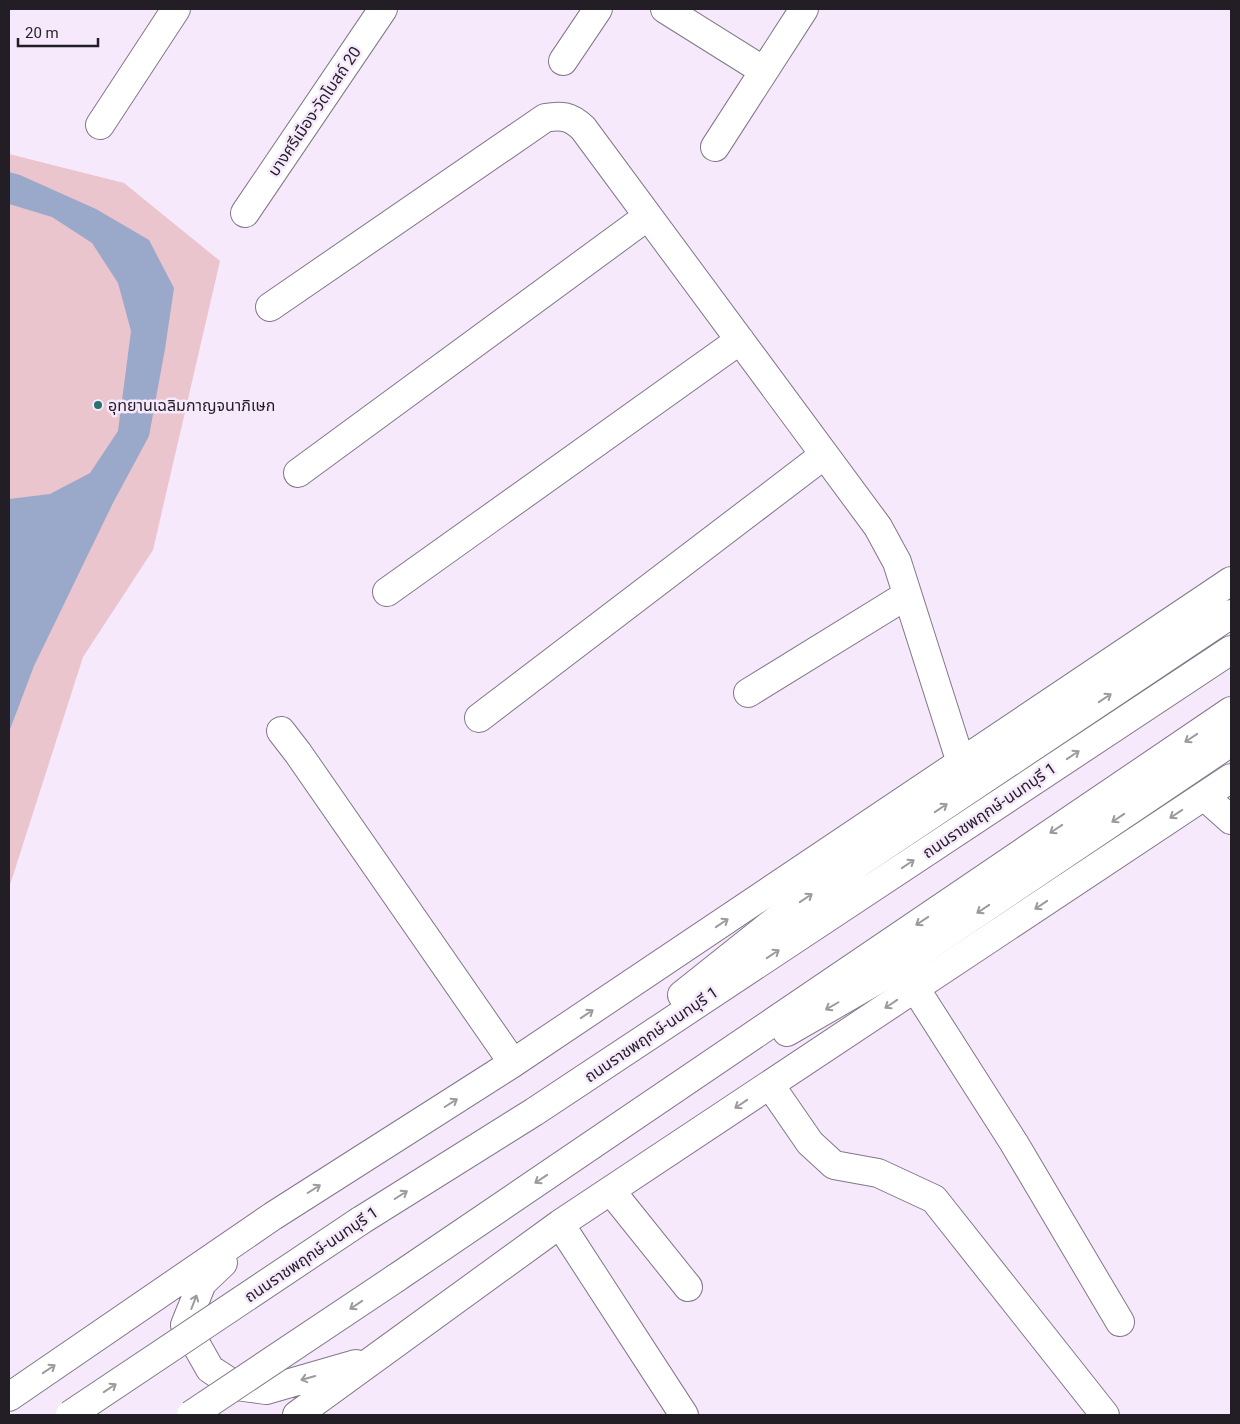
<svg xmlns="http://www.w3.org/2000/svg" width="1240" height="1424" viewBox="0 0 1240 1424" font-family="Roboto,'Noto Sans Thai',sans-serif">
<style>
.green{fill:#ebc5cd}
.water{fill:#9aa9ca}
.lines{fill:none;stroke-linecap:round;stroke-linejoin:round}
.minor-casing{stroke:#827788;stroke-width:30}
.major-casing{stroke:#827788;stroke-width:30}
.minor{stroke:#fff;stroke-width:28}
.major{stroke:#fff;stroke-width:28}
.major-bridge-casing{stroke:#827788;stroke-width:30;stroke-linecap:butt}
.major-bridge{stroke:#fff;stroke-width:28}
.oneway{stroke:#9c9a9d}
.poi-dot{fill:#29736f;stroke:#f6e9fc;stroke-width:2}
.labels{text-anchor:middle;stroke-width:5;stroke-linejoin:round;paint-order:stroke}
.street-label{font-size:16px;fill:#231e25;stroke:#f6e9fc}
.poi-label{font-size:16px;fill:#231e25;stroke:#f6e9fc;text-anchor:start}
</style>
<rect width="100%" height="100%" fill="#f6e9fc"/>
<!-- green -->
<path class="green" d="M9,154L124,183L220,261L153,550L83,657L9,888Z"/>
<!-- water -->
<path class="water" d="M9,172L20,175L96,209L149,240L174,288L165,349L149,436L113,503L34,666L9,732V499L50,494L90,473L118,431L131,331L118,283L92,243L52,217L9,204Z"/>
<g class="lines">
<!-- minor casing -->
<g class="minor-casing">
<path id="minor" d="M665,9L764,71
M563,61L598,9
M100,125L176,9
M715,147L804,9
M245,213L383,9
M270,307L545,118C562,115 570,116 583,128L878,527L897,562L961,763
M298,473L648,216
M387,592L740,340
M748,693L907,595
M479,718L824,455
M281,731L298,753L513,1063
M1204,796L1231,820
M915,988L1014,1143L1120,1322
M770,1085L810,1143L834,1165L878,1173L934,1199L1105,1415
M611,1191L688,1287
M560,1224L684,1415
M223,1263L202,1283L185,1325L210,1369L236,1386L266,1390L356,1364
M9,1397L273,1216L513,1063L1231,581
M297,1415L560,1224L1231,778"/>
</g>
<!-- major casing -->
<g class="major-casing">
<path id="major" d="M682,995L790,909L1231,614
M787,1032L884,976L1231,742
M360,1221L534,1112L1231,650
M396,1278L1231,711"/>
</g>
<!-- minor -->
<use href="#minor" class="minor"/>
<!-- major -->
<use href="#major" class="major"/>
<!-- major-bridge casing -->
<g class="major-bridge-casing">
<path id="major-bridge" d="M70,1415L360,1221
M191,1415L396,1278"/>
</g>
<!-- major-bridge -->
<use href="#major-bridge" class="major-bridge"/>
</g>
<!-- one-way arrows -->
<defs><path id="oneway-shaft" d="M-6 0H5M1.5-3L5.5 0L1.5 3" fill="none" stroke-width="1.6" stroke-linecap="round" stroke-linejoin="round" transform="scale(1.25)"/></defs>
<g class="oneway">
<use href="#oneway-shaft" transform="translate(1105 698) rotate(-34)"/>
<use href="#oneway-shaft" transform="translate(1191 738) rotate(146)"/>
<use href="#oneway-shaft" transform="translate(1073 755) rotate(-34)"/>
<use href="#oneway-shaft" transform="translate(941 808) rotate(-34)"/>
<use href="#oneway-shaft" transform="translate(1176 814) rotate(146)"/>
<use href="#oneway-shaft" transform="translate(1118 818) rotate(146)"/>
<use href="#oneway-shaft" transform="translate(1056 829) rotate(146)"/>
<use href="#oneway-shaft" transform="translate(908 864) rotate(-34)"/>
<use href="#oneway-shaft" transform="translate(806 898) rotate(-34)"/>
<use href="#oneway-shaft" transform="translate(1041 905) rotate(146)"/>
<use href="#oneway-shaft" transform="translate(983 909) rotate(146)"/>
<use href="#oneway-shaft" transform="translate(922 921) rotate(146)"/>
<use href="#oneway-shaft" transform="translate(722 923) rotate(-34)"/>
<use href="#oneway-shaft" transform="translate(773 954) rotate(-34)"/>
<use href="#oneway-shaft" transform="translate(891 1004) rotate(146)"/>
<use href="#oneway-shaft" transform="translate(832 1006) rotate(150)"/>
<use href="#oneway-shaft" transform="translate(587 1014) rotate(-34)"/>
<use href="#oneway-shaft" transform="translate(451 1103) rotate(-32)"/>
<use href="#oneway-shaft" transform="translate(741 1104) rotate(146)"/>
<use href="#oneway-shaft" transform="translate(541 1179) rotate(146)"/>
<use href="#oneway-shaft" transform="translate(314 1189) rotate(-32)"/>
<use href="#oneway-shaft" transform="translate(401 1195) rotate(-32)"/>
<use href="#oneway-shaft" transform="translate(194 1302) rotate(-69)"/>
<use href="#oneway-shaft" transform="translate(356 1305) rotate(146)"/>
<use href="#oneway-shaft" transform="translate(49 1369) rotate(-34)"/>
<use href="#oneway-shaft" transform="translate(308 1378) rotate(164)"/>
<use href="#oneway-shaft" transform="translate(110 1388) rotate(-34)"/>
</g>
<!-- markers -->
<circle class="poi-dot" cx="98" cy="405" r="5"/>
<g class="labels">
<!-- street labels -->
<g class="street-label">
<text transform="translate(314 111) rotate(-56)" y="6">บางศรีเมือง-วัดโบสถ์ 20</text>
<text transform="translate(989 810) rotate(-34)" y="6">ถนนราชพฤกษ์-นนทบุรี 1</text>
<text transform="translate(651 1034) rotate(-34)" y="6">ถนนราชพฤกษ์-นนทบุรี 1</text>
<text transform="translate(311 1254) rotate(-34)" y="6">ถนนราชพฤกษ์-นนทบุรี 1</text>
</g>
<!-- poi labels -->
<g class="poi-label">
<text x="108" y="411">อุทยานเฉลิมกาญจนาภิเษก</text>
</g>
</g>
<!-- border -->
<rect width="1240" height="1424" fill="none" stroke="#231e25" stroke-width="20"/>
<!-- scale -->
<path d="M18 38v8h80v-8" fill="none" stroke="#231e25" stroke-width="2.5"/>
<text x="25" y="38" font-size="15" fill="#231e25" stroke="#f6e9fc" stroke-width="4" paint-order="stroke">20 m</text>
</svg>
